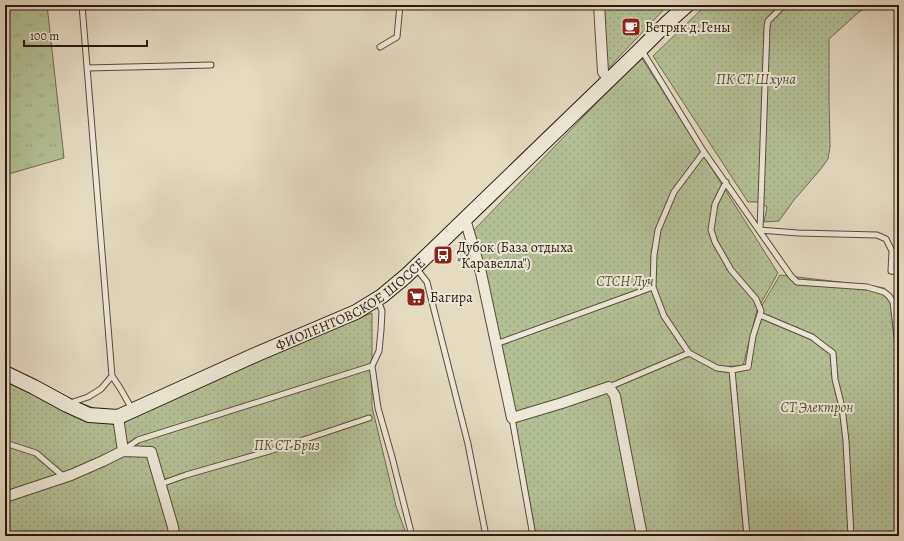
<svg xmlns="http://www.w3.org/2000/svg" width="904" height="541" viewBox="0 0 904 541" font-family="Alegreya,serif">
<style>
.grass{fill:url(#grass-tufts);stroke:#6e6c52}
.park{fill:url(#park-dots);stroke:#6e6c52}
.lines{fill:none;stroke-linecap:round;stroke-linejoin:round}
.service-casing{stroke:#584a3d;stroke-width:7}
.minor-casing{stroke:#584a3d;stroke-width:12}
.secondary-casing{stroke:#2a1911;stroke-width:16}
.service{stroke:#ede8d7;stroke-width:5}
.minor{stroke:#ede8d7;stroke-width:10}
.secondary{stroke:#ede8d7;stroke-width:14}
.labels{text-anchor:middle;stroke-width:4;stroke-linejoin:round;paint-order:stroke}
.poi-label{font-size:14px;fill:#2a1911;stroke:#ede8d7;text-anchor:start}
.park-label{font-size:14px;font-style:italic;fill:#534b38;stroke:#ede8d7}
.street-label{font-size:14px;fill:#2a1911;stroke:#ede8d7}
</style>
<defs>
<pattern id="grass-tufts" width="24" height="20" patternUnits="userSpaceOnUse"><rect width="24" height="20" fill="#b3c094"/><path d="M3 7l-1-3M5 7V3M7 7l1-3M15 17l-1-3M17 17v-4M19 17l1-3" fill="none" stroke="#9aa47f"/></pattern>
<pattern id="park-dots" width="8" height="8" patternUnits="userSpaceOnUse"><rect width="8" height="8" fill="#b3c094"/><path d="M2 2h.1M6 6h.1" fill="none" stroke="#9aa47f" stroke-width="1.8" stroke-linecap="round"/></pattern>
</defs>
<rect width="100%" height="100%" fill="#e4dbc1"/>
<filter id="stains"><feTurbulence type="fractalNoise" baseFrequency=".005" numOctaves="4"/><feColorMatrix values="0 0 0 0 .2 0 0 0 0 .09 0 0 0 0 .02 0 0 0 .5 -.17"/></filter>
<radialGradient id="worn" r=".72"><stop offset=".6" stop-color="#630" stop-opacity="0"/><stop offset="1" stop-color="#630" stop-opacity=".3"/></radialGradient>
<!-- grass -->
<path class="grass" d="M5,5H47L64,158L5,175Z"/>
<!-- park -->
<path class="park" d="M595,5H668L602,75Z
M706,5H871L859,12L829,39V96L830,147L828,159L820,170L794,200L779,221L764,222L767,207L758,202H748L653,56Z
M641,57L778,273L757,310L743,366L746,365L758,312L780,275L874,286L884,288L892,295L899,376V536H745L732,368L740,366H729L744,536H536L500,338L473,231Z
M372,313V407L396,506L407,536H5V375L118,417L132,410Z"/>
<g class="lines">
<!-- service casing -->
<g class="service-casing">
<path id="service" d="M82,5L112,376L120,388L132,409
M784,5L768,21L767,27L760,230L798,233L877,235L886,239L892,251L891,271L899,272
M380,47L397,37L400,5
M641,51L644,54L704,152L791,276L797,282L867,287L884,292L889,296L893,302L899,354
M87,68L211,65
M704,152L674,192L658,230L654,255L653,287L664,316L689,353L717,368L732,370L748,367L753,336L761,311L756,299L731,270L715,242L711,230L715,204L726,182
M416,268L427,282L468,444L486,536
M760,315L812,337L833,353L835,379L842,407L846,441L851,536
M496,344L653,287
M372,366L378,408L392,457L412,536
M732,370L747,536
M609,387L689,353
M70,403L88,397L101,389L112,376
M512,418L533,536
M5,443L36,453L64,477
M125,449L138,440L372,366L379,351L381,330L382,311L378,300
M161,484L186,475L273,450L369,418"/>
</g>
<!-- minor casing -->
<g class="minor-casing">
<path id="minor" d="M599,5L603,72L609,80
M465,219L481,273L512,418L562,403L609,387L615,396L642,536
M118,417L123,451
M5,497L71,475L103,461L123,451L151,452L173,527L174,536"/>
</g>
<!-- secondary casing -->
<g class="secondary-casing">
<g id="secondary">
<path id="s1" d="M5,373L34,387L67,405L89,415L118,417L255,355L356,312L382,296L406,276L640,50L667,23L687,5"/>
</g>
</g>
<!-- service -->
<use href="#service" class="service"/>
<!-- minor -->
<use href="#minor" class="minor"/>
<!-- secondary -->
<use href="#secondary" class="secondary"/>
</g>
<!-- icons -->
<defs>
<g id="cafe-square" transform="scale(1)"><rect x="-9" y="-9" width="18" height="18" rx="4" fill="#8f2418" stroke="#ede8d7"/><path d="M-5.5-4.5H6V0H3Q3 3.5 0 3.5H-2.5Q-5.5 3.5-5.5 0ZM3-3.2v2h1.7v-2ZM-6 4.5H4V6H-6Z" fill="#fff"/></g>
<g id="bus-square" transform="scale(1)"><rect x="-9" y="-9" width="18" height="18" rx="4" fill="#8f2418" stroke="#ede8d7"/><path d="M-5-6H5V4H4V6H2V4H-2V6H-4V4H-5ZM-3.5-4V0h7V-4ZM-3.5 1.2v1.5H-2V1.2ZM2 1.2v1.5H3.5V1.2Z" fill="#fff"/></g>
<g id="supermarket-square" transform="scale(1)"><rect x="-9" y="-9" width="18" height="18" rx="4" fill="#8f2418" stroke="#ede8d7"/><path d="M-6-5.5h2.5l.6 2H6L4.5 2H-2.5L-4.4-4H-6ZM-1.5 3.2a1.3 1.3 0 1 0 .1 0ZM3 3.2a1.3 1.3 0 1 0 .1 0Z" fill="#fff"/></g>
</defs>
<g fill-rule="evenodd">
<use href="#cafe-square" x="631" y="27"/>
<use href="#bus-square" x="443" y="255"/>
<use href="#supermarket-square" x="416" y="297"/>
</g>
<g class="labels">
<!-- poi labels -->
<g class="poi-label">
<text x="645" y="32">Ветряк д.Гены</text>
<text x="457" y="252">Дубок (База отдыха<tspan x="457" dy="16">"Каравелла")</tspan></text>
<text x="430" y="302">Багира</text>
</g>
<!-- park labels -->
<g class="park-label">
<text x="756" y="84">ПК СТ Шхуна</text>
<text x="625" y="286">СТСН Луч</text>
<text x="817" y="412">СТ Электрон</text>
<text x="287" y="450">ПК СТ Бриз</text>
</g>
<!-- street labels -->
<g class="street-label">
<text dy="5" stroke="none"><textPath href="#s1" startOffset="382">ФИОЛЕНТОВСКОЕ ШОССЕ</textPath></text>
</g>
</g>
<!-- margin -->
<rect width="904" height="541" fill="none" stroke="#e4dbc1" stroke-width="20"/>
<rect x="6" y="6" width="892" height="529" fill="none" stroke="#2a1911" stroke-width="2"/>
<rect x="10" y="10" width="884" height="521" fill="none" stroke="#2a1911"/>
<!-- scale -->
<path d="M24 40v6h123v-6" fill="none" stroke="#2a1911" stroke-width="2"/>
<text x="30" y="40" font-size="12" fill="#2a1911" stroke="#ede8d7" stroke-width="3" paint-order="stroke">100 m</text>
<rect width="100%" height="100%" filter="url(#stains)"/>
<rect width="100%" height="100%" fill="url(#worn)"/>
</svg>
